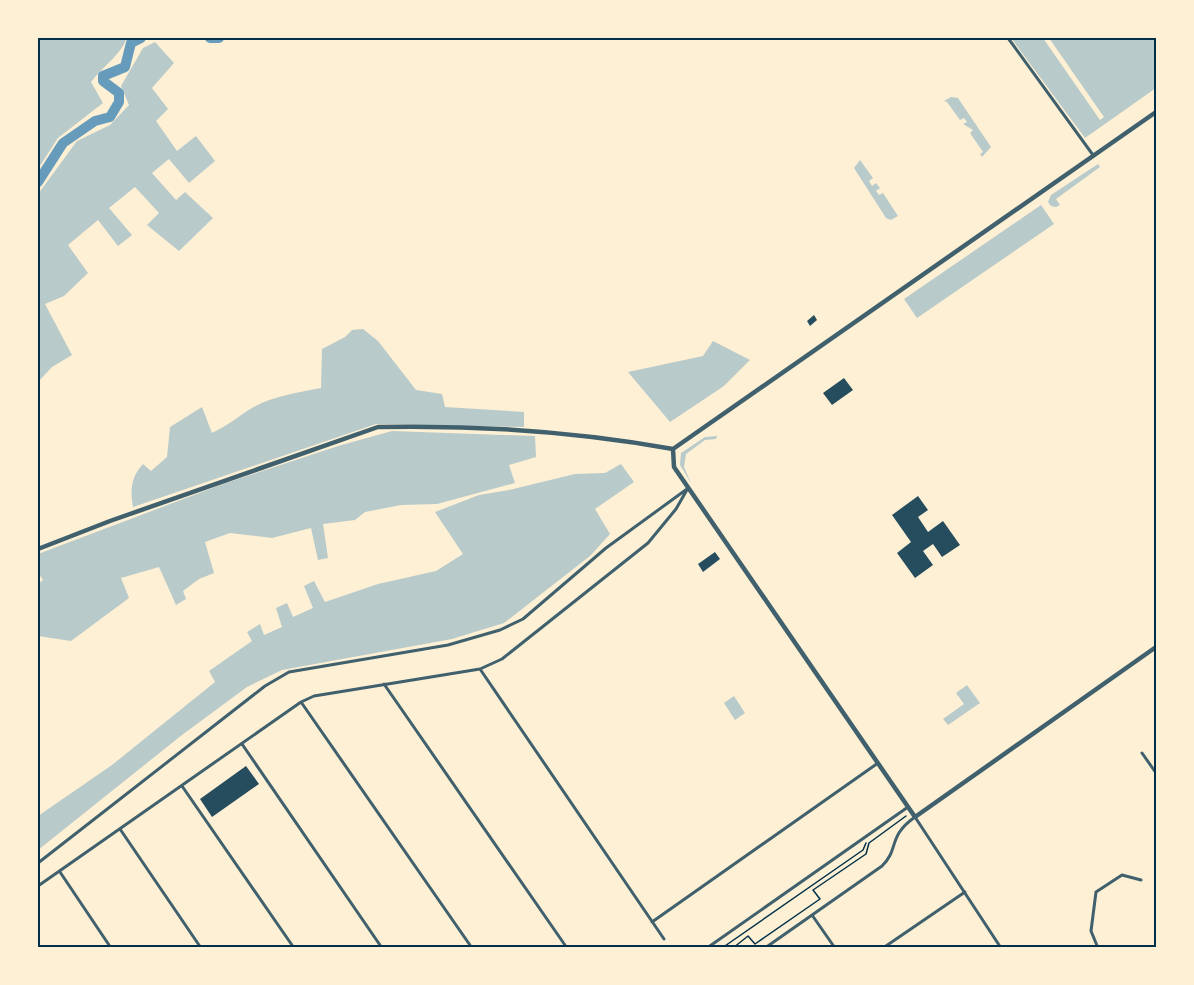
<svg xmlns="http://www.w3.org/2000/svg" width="1194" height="985" viewBox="0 0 1194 985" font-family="'Roboto Condensed',sans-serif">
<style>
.green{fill:#b9caca}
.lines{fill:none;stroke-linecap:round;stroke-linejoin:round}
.river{stroke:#669bbc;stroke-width:10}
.building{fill:#264d5e}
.path{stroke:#003049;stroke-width:1.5}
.minor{stroke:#3f606c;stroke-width:3}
.tertiary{stroke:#3f606c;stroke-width:4.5}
.neatline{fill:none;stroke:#003049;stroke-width:2}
</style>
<rect width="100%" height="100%" fill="#fdf0d5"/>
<!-- green -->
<path class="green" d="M38,38H127C119,57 104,65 91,82L103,103L58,138L38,169Z
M1011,38H1043L1100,120L1104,117L1049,38H1156V88L1085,138Z
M155,42L174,63L152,88L168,109L156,121L177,151L196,136L215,161L189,183L169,159L152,173L176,200L185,192L213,218L179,251L147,225L159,213L135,187L109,208L132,235L118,246L98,220L68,245L88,273L64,296L45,304L72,355L52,367L38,382V194L77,141L110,125L129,105L121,86L143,48Z
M951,97L958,98L991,147L982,157L980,154L983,152L970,133L973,130L963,124L967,122L964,118L960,120L947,102L944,101Z
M860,160L873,178L869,181L872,186L876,183L880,188L876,191L879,195L883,193L898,216L891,220L886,218L854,168Z
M1098,164L1100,167L1056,199L1060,205L1056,207L1051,206L1048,202L1051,195Z
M1041,205L1054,224L917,318L904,299Z
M363,329L378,341L416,390L442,394L445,407L524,412V427L376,424L133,507C130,490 131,477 143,464L151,471L167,457L170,427L202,407L212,433C224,427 233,421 244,413C266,397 295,393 321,388L322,349L345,337L352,330Z
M713,341L750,360L724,386L670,422L628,372L703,356Z
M392,431L535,436L536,457L509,465L515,483L437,504L401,505L365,512L355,520L323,524L328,558L318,560L311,528L272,538L230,533L205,542L214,573L199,579L183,591L186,599L176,605L159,567L121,578L129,598L71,641L38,636V584L43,580L38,573V554L223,484L338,446Z
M717,436L716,439L705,440L686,454L684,467L691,483L680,465L681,453L705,437Z
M621,464L634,482L595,509L610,534L590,556L504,623L452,639L282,670L247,687L182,735L38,850V816L112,765L215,682L209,671L252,641L247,632L260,624L264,635L282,627L276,608L287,603L293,617L313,608L304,586L314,581L325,602L378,584L436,571L463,554L435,512L479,495L509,490L575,474L605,473Z
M967,685L980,703L948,725L943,719L964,704L956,693Z
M734,696L745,713L735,720L724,703Z"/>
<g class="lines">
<!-- river -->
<path class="river" d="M210,38H219
M38,182L63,143L95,121L110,117L119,102V93L103,81V76L125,67L131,43L141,38"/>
</g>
<!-- building -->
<path class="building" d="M814,315L817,320L810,326L807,321Z
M844,378L853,390L832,405L823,393Z
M918,496L928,510L918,517L928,532L943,521L960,545L942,557L933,544L923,551L933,565L915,578L897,553L911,542L892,515Z
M715,552L720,559L703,572L698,564Z
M246,766L259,784L212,817L200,799Z"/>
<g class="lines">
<!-- path -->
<path class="path" d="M722,948L863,850L866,843
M733,948L748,936L755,944L820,899L813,890L866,854L869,843L906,816"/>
<!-- minor -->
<path class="minor" d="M1008,38L1093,155
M480,669L664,939
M384,684L567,948
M301,702L472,948
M242,744L382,948
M1142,753L1156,773
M182,786L294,948
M120,829L201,948
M38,863L265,686L289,672L448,645L500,630L523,619L606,548L687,489
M60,872L111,948
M38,886L301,702L314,696L480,669L502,659L648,543L676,509L688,488
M812,915L835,948
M652,922L878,763
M707,948L908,807
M765,948L882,866C900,848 887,837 915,817L1001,948
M883,948L965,892
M1098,948L1091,931L1096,892L1122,875L1141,880"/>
<!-- tertiary -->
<path class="tertiary" d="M673,449L674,467L915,817L1156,647
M673,449L1156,112
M38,549L110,521L378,427C475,425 578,432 673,449"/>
</g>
<!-- border -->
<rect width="1194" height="985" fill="none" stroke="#fdf0d5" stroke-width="78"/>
<rect x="39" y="39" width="1116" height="907" class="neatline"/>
</svg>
